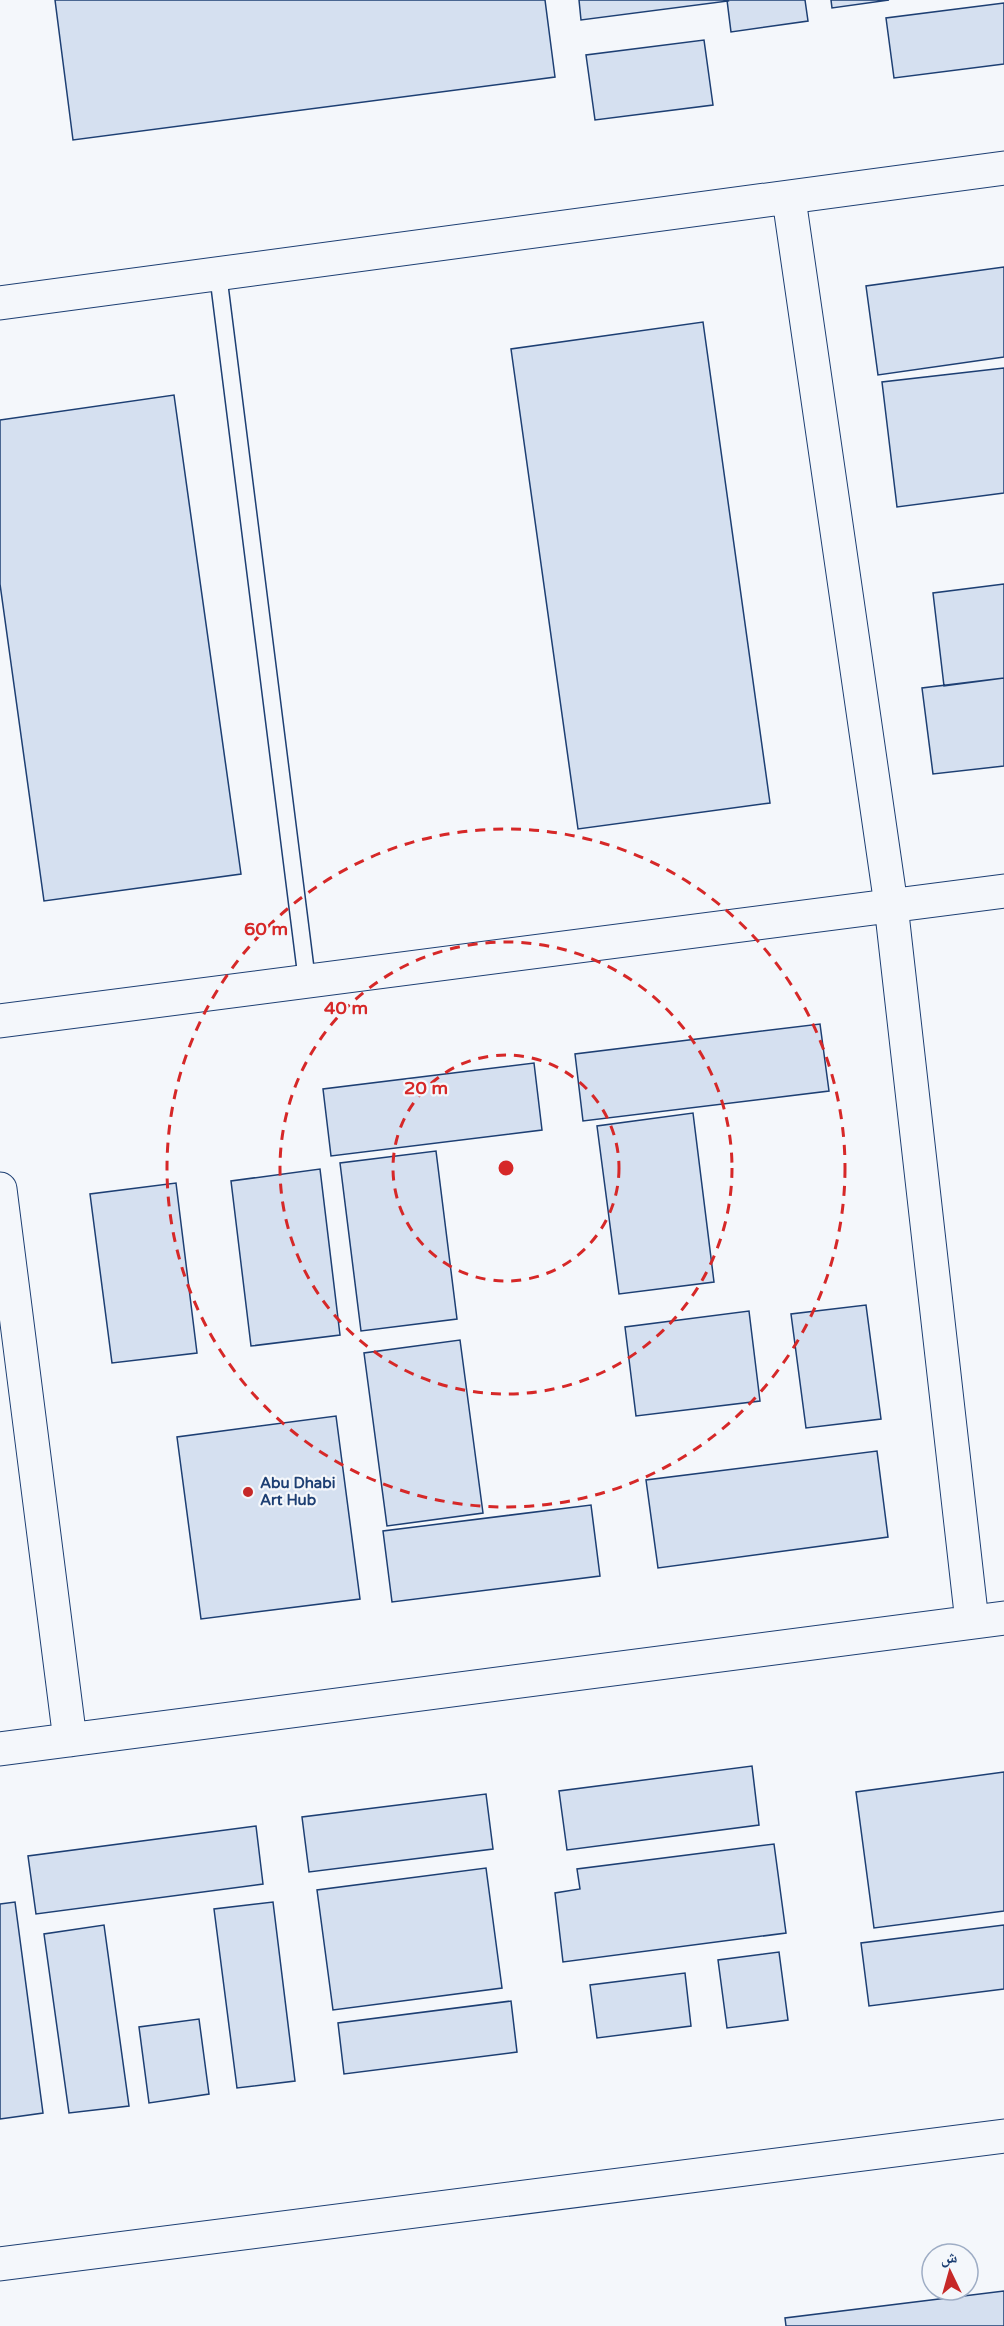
<svg xmlns="http://www.w3.org/2000/svg" width="1004" height="2326" viewBox="0 0 1004 2326" font-family="'Varela Round','Noto Naskh Arabic',sans-serif">
<style>
.building{fill:#d5e0f0;stroke:#1d3f73;stroke-width:1.5}
.lines{fill:none;stroke-linecap:round;stroke-linejoin:round}
.service-casing{stroke:#1d3f73;stroke-width:19}
.minor-casing{stroke:#1d3f73;stroke-width:35}
.service{stroke:#f4f7fb;stroke-width:16}
.minor{stroke:#f4f7fb;stroke-width:33}
.ring{fill:none;stroke:#d62828;stroke-width:3;stroke-dasharray:10 8}
.poi-dot{fill:#c62828;stroke:#f4f7fb;stroke-width:2}
.labels{text-anchor:middle;stroke-width:4.5;stroke-linejoin:round;paint-order:stroke}
.poi-label{font-size:15px;font-weight:bold;fill:#1d3f73;stroke:#f4f7fb;text-anchor:start}
.centre{fill:#d62828;stroke:#f4f7fb;stroke-width:3}
.ring-label{font-size:18px;text-anchor:middle;font-weight:bold;fill:#d62828;stroke:#f4f7fb;stroke-width:4.5;stroke-linejoin:round;paint-order:stroke}
</style>
<rect width="100%" height="100%" fill="#f4f7fb"/>
<!-- building -->
<path class="building" d="M55,0H545L555,77L73,140Z
M579,0H727L728,1L581,20Z
M805,0L808,21L731,32L727,0Z
M831,0H889L832,8Z
M1004,3V64L894,78L886,18Z
M704,40L713,105L595,120L586,55Z
M1004,267V357L878,375L866,286Z
M703,322L770,803L578,829L511,349Z
M1004,368V493L897,507L882,382Z
M174,395L241,874L44,901L0,584V420Z
M1004,584V678L944,686L933,593Z
M1004,678V766L933,774L922,688Z
M820,1024L829,1091L583,1121L575,1054Z
M534,1063L542,1130L331,1156L323,1089Z
M693,1113L714,1282L619,1294L597,1126Z
M436,1151L457,1319L361,1331L340,1163Z
M320,1169L340,1335L251,1346L231,1181Z
M176,1183L197,1353L112,1363L90,1194Z
M866,1305L881,1419L806,1428L791,1314Z
M749,1311L760,1401L636,1416L625,1327Z
M460,1340L483,1513L387,1526L364,1353Z
M336,1416L360,1599L201,1619L177,1437Z
M877,1451L888,1537L658,1568L646,1480Z
M591,1505L600,1576L392,1602L383,1531Z
M752,1766L759,1825L567,1850L559,1791Z
M1004,1772V1911L874,1928L856,1792Z
M486,1794L493,1849L309,1872L302,1817Z
M256,1826L263,1884L36,1914L28,1856Z
M774,1844L786,1933L563,1962L555,1893L580,1889L577,1869Z
M486,1868L502,1988L333,2010L317,1890Z
M15,1902L43,2113L0,2119V1904Z
M273,1902L295,2081L237,2088L214,1909Z
M104,1925L129,2106L69,2113L44,1934Z
M1004,1925V1989L869,2006L861,1943Z
M779,1952L788,2020L727,2028L718,1960Z
M685,1973L691,2026L597,2038L590,1985Z
M511,2001L517,2052L344,2074L338,2023Z
M199,2019L209,2094L149,2103L139,2027Z
M1004,2291V2326H786L785,2318Z"/>
<g class="lines">
<!-- service casing -->
<g class="service-casing">
<path id="service" d="M218,274L307,981"/>
</g>
<!-- minor casing -->
<g class="minor-casing">
<path id="minor" d="M789,199L891,905L972,1622
M0,303L1004,168
M0,1021L1004,891
M0,1189L70,1740
M0,1749L1004,1618
M0,2264L1004,2136"/>
</g>
<!-- service -->
<use href="#service" class="service"/>
<!-- minor -->
<use href="#minor" class="minor"/>
</g>
<!-- distance rings -->
<g class="ring">
<circle cx="506" cy="1168" r="113"/>
<circle cx="506" cy="1168" r="226"/>
<circle cx="506" cy="1168" r="339"/>
</g>
<!-- markers -->
<circle class="poi-dot" cx="248" cy="1492" r="6"/>
<g class="labels">
<!-- poi labels -->
<g class="poi-label">
<text x="260" y="1488">Abu Dhabi<tspan x="260" dy="17">Art Hub</tspan></text>
</g>
</g>
<circle cx="506" cy="1168" r="9" class="centre"/>
<g class="ring-label">
<text x="266" y="935">60 m</text>
<text x="346" y="1014">40 m</text>
<text x="426" y="1094">20 m</text>
</g>
<!-- north arrow -->
<g transform="translate(950 2272) rotate(355)"><circle r="28" fill="#f4f7fb" stroke="#9eadc5" stroke-width="1.5"/>
<path d="M0-4.5L10 22L0 15L-10 22Z" fill="#c62828"/>
<text y="-9" font-size="16" font-weight="bold" text-anchor="middle" fill="#1d3f73">ش</text>
</g>
</svg>
